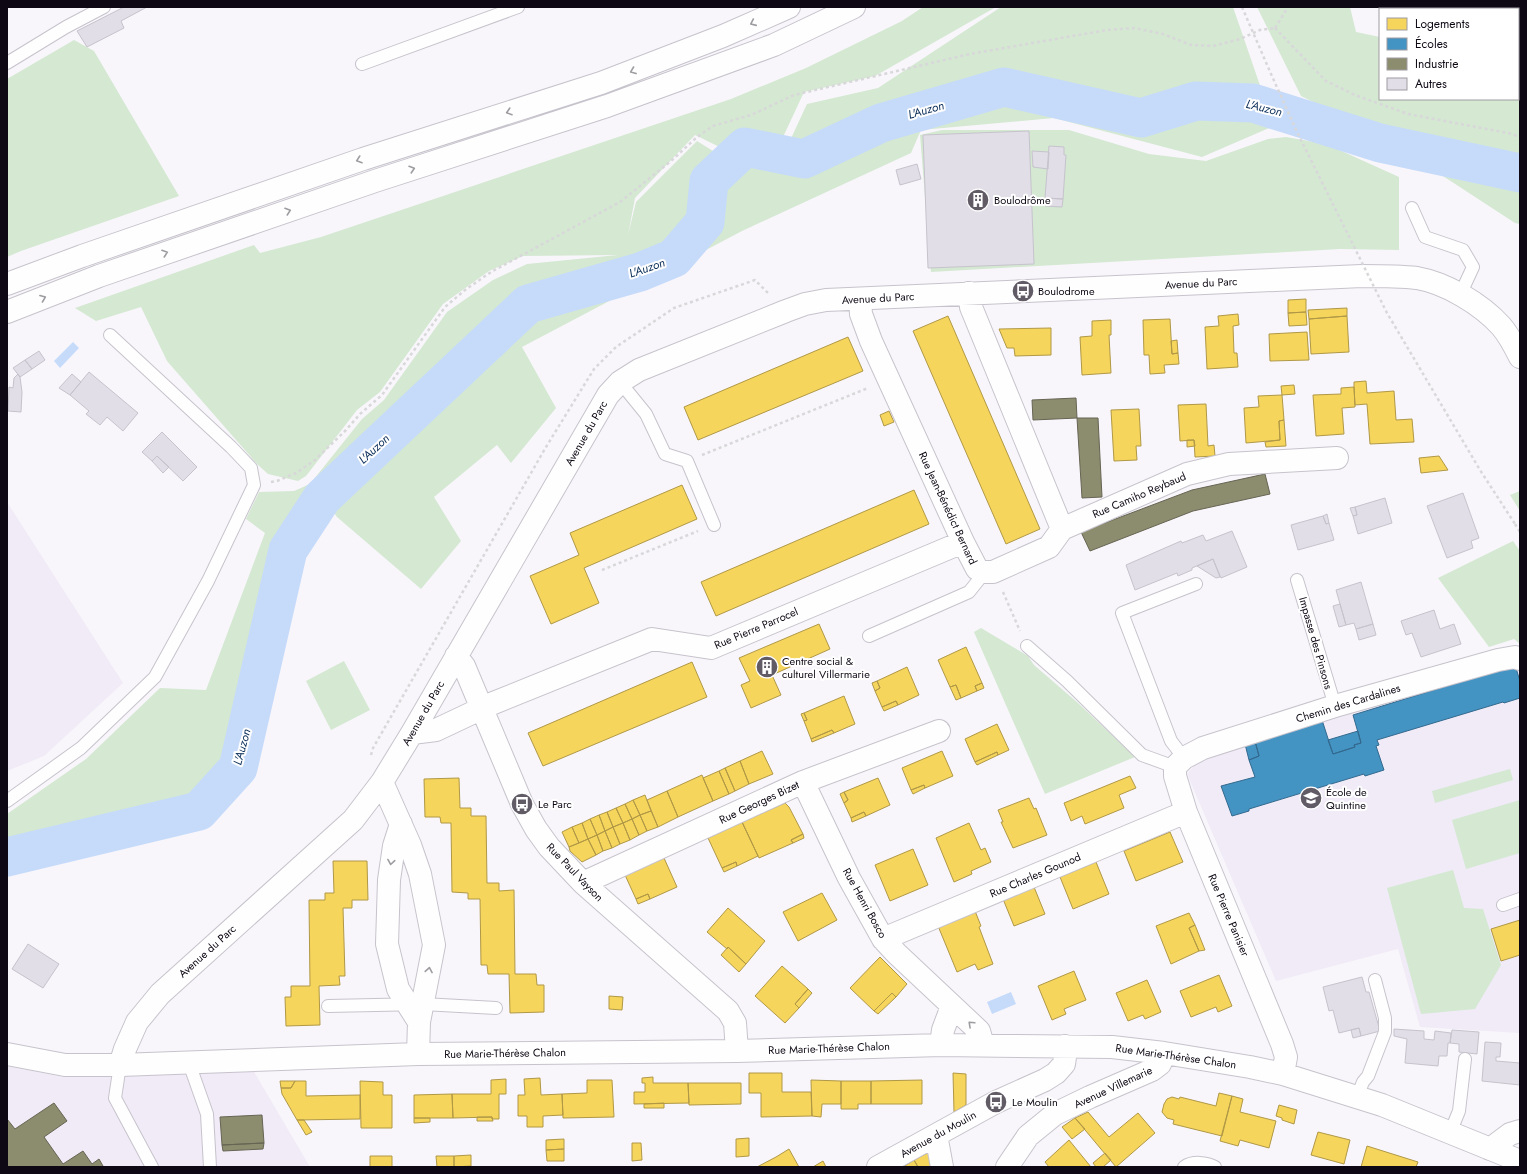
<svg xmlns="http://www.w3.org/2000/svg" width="1527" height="1174" viewBox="0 0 1527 1174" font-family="Jost,sans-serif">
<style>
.built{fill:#f0ebf7}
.green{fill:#d4e8d2}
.water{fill:#c6dbfa}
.homes{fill:#f6d55c;stroke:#b09846}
.schools{fill:#4393c3;stroke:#33698e}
.industry{fill:#8c8c6e;stroke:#666453}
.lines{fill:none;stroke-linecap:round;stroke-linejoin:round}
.river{stroke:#c6dbfa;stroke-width:39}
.building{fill:#e2dee8;stroke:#c6c3cc}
.service-casing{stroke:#c7c3cc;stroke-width:14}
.minor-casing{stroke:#c7c3cc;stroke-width:24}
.primary-casing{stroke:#c7c3cc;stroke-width:24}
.path{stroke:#d8d7d9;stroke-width:2.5;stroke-dasharray:3 3;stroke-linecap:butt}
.service{stroke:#fefefe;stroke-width:12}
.minor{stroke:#fefefe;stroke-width:22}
.primary{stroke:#fefefe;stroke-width:22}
.path-bridge{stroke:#d8d7d9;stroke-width:2.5;stroke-dasharray:3 3;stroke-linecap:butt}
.oneway{stroke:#9e9ca0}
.labels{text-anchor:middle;stroke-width:4;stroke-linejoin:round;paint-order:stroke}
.poi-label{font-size:11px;fill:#0e0814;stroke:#fff;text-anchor:start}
.street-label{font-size:11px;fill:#0e0814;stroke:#fff}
.water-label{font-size:12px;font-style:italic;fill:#0c2f5a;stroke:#fff}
</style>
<rect width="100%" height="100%" fill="#f8f6fb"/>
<!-- built -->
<path class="built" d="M7,502L123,683L44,756L7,771Z
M1520,663V1033L1420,1027L1398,949L1276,981L1187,774L1202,757L1323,717Z
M7,1066L63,1077L253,1070L310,1167H7Z"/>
<!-- green -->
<path class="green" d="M923,7H996L875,76L804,92L777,150L745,143L734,154L695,135L635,198L628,235L636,202L697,141L737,166L748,155L780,162L807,104L878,88L1001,7H1233L1274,126L1202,157L1054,118L921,130L911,153L742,231L522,347L556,408L511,463L497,445L434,497L461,541L421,589L337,517L320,492L283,545L230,765L196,805L7,851V814L86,759L160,688L206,690L265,533L246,519L259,492L294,491L310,484L362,419L384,400L447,312L493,280L527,264L618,255L523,256L489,271L443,304L380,392L357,410L306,476L298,481L268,474L257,464L167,361L141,307L96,321L75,308L254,245L260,253L321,237L731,99L806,68L902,21Z
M1257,7H1350L1356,32L1380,37V99H1518V64H1520V224L1515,223L1380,135L1301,96Z
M74,40L94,51L179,196L21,251L7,257V79Z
M942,130H1069L1149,154L1206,161L1268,139L1286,137L1326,144L1399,177V250L1340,249L931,272L920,135Z
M1520,491V511L1510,495Z
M1513,541L1520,551V644L1514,639L1489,647L1438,578Z
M981,628L1028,656L1034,665L1078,703L1135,757L1045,794L974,632Z
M344,661L370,710L331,730L306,681Z
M1510,769L1513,780L1435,803L1432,791Z
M1520,800V853L1466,869L1452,820Z
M1453,870L1464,908L1483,909L1501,965L1475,1009L1421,1014L1387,888Z"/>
<!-- water -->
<path class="water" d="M73,342L79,348L60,368L54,361Z
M1011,992L1016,1004L992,1014L987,1002Z"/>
<!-- homes -->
<path class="homes" d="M1306,299V312L1288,313V300Z
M1347,308V316L1309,319L1308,310Z
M1306,312L1307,325L1289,326L1288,313Z
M1238,314L1239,325L1233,326L1234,353H1237L1238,367L1207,369L1205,327L1219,326L1218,316Z
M948,316L1040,529L1006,544L913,331Z
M1347,316L1349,352L1311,354L1309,319Z
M1170,319L1172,354L1178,353L1179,364L1164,365L1165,373L1150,374L1149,355H1144L1143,320Z
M1111,320V335H1109L1111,373L1082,375L1080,337L1092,336V321Z
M1051,328V355L1015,356L1014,348H1007L999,329Z
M1307,332L1309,360L1270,361L1269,334Z
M848,337L863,371L698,440L684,407Z
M1177,340L1178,353L1172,354L1171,341Z
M1366,381L1367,393L1394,391L1396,420L1412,419L1414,442L1370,444L1367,404L1355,405L1354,387V382Z
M1294,385L1295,394L1282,395L1281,386Z
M1354,387L1355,407L1342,408L1344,434L1316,436L1313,395L1341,394V388Z
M1282,395L1284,420L1279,421L1280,440L1246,443L1244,408L1259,407L1258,396Z
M1206,404L1208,446L1214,445L1215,456L1195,457L1194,440L1180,441L1178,405Z
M1139,409L1141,446H1136L1137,460L1114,461L1111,410Z
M889,411L894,422L884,426L880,415Z
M1284,420L1286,446L1266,447L1265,442L1280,440L1279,421Z
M1187,440H1194L1195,446L1187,447Z
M1439,456L1448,470L1421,473L1419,458Z
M682,485L697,519L584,568L599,603L551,624L530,576L579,555L570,533Z
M914,490L929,524L716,616L701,582Z
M819,624L830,649L772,675L781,695L751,708L741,685L750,681L739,658Z
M966,647L982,683L975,686L977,691L961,698L956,685L950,687L938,660Z
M692,662L707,697L543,766L528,733Z
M907,667L919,695L898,705L896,701L882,707L875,691L880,688L877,681Z
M877,681L880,688L875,691L872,683Z
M982,683L984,688L977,691L975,686Z
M956,685L961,698L956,700L950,687Z
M844,696L855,724L834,733L832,730L811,739L804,721L807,720L804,713Z
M896,701L898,705L884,711L882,707Z
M804,713L807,720L804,721L801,714Z
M997,724L1009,750L998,755L997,752L975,762L965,739Z
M832,730L834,733L812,742L811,739Z
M762,751L773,774L749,784L740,761Z
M942,751L953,776L925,788L924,785L911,790L902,768Z
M997,752L998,755L977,765L975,762Z
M740,761L749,784L735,791L725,768Z
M725,768L735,791L729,794L719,771Z
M719,771L729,794L713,801L703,778Z
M702,775L713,801L678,817L667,791Z
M1130,776L1136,788L1119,795L1124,808L1085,824L1082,816L1071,821L1064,803Z
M459,778L460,808H471V816H486L487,883H499V891L514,890L515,974H536L537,985H544V1012L510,1013L509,974H488L487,965H481L480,899H468V893L452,892L451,823H441L440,817H425L424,779Z
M878,778L890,805L866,816L864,812L851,818L844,803L848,800L844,792Z
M924,785L925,788L913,794L911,790Z
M667,791L678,817L658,827L647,800Z
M844,792L848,800L844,803L840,794Z
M645,795L651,811L640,815L633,800Z
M1029,798L1034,809L1036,808L1047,835L1013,848L1001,822H1003L998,810Z
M633,800L640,815L632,819L625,804Z
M785,803L789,807L803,834L791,840L793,843L759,858L742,822Z
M625,804L632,819L623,823L616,808Z
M616,808L623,823L613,827L607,812Z
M651,811L658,827L647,831L640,815Z
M607,812L613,827L605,831L599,815Z
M864,812L866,816L852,822L851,818Z
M599,815L605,831L597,835L590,819Z
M640,815L647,831L639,835L632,819Z
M590,819L597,835L588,839L582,823Z
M632,819L639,835L630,840L623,823Z
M742,822L758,856L737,866L736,862L722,868L708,838Z
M582,823L588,839L579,843L572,827Z
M623,823L630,840L620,844L613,827Z
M969,823L981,850L985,848L991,862L971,871L972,874L954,882L936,838Z
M572,827L579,843L569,847L562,832Z
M613,827L620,844L612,848L605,831Z
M605,831L612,848L603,851L597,835Z
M1170,832L1183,862L1136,881L1124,851Z
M803,834L804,838L793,843L791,840Z
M597,835L603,851L596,855L588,839Z
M588,839L596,855L582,862L570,851L569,847Z
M913,849L928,885L890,901L875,865Z
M664,858L677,887L650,899L648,894L636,899L625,875Z
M333,861H367L368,900H352V908H343L345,976H339L340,985L319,986L320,1025L286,1026L285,997H291V986H310L309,900H325V893H334Z
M736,862L737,866L724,872L722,868Z
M1096,862L1109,894L1073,909L1060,877Z
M1034,887L1045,914L1014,926L1003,899Z
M822,893L837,920L798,941L783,912Z
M648,894L650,899L638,904L636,899Z
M728,908L765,941L746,964L728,947L727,949L707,932Z
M975,911L981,926L979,927L993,964L978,970L975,964L957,972L938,926Z
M1189,913L1195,925L1189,928L1199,951L1171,964L1156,926Z
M1520,920V955L1501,961L1491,929Z
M1195,925L1205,950L1199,951L1189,928Z
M728,947L746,964L739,972L721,955Z
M880,957L907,984L896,997L892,993L874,1011L850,988Z
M782,966L808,989L795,1004L799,1008L785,1023L755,996Z
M1074,971L1086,1000L1064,1009L1066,1014L1052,1020L1038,986Z
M1219,975L1232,1006L1218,1012L1216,1007L1191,1017L1180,991Z
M1147,980L1161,1012L1145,1019L1143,1015L1128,1021L1116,993Z
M808,989L812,993L799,1008L795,1004Z
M892,993L896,997L878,1014L874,1011Z
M609,996L623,997L622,1010L609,1009Z
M749,1073H782V1092H811L812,1116L761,1117V1093H749Z
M953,1073L966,1074V1105L954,1112Z
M653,1077V1083H688L689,1103L634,1104V1092H645V1083H642V1078Z
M540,1078L541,1095L562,1094L563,1115L543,1116V1127H527V1116H518V1095H525L524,1079Z
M506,1079V1094H499V1119H492V1117L453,1118L452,1094H491V1080Z
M587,1080H612L614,1117L563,1118L562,1094L587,1093Z
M811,1080L841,1081V1104H822L821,1117L812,1116Z
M922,1080V1104H871V1081Z
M280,1081H295L291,1088H281Z
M295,1081H306V1096L360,1095V1119L297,1120L282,1094L281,1088H291Z
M360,1081L383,1082V1095H392V1128H361Z
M841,1081H871V1104H858V1109H841Z
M688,1083H741V1104L689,1105Z
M1219,1093L1232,1096L1222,1136L1173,1124L1174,1120L1167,1118L1162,1112L1164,1104L1167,1099L1172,1097L1179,1099L1180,1097L1216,1106Z
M452,1094L453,1118H414V1095Z
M1232,1096L1243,1099L1240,1112L1276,1121L1269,1148L1240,1140L1238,1146L1220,1141Z
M664,1103V1108H644V1104Z
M1279,1105L1297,1110L1294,1124L1282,1120V1118L1276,1116Z
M1088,1112L1109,1137L1138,1113L1155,1133L1116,1167L1075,1118Z
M477,1117H492L493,1121H477Z
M414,1118H430V1122L414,1123Z
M1075,1118L1085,1129L1072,1139L1062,1127Z
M297,1120H304L312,1132L306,1135Z
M1318,1132L1350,1140L1344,1164L1311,1155Z
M749,1138V1156L736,1157V1139Z
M564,1139V1149L546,1150V1140Z
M1069,1140L1091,1167H1049L1045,1162Z
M632,1143H641L642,1160L632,1161Z
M1367,1146L1418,1162L1416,1167H1361Z
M564,1149V1161H547L546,1150Z
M789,1149L799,1167H757L776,1157Z
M933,1150L935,1167H918L914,1160Z
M1105,1153L1111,1160L1103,1167H1096L1093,1163Z
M471,1155V1166L454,1167V1156Z
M370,1156H392V1167H370Z
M436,1156H454V1167H437Z
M914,1160L918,1167H903Z
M823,1161L826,1167H813Z"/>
<!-- schools -->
<path class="schools" d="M1515,665L1520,681V698L1504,703L1503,702L1377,740L1379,745L1376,746L1384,770L1365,776L1364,774L1249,809V811L1232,816L1221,786L1255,777L1249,760L1259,756L1255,741L1322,720L1333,754L1355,747L1354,745L1361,743L1353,715Z
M1358,731L1361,743L1354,745L1355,747L1333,754L1328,740Z
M1255,741L1259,756L1249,760L1245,744Z"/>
<!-- industry -->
<path class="industry" d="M1076,398L1077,418L1033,420L1032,400Z
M1077,418H1098L1102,497L1082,498Z
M1265,474L1270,494L1193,511L1090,551L1081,532L1192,490Z
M54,1103L67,1121L44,1137L63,1164L83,1151L92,1164L99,1159L103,1166L101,1167H7V1119L15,1129Z
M262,1115L264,1143L222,1145L220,1117Z
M264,1143L263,1149L223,1151L222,1145Z"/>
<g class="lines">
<!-- river -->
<path class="river" d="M7,857L199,811L238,768L288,550L322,498L528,304L640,272L674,258L705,222L709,181L745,147L804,159L881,123L1004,87L1141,118L1196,101L1253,103L1380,143L1520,173"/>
</g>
<!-- building -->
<path class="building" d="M124,7H147L121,21L124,28L87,47L77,31Z
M1029,131L1034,264L928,268L923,135Z
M1049,146L1064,147V155H1066L1063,199L1045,198Z
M1032,151L1049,152L1048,169L1033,167Z
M917,164L921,179L900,185L896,170Z
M1045,198L1063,199L1062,207L1045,206Z
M39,351L45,360L32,369L25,360Z
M25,360L32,369L20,377L13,368Z
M89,372L138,413L123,431L107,417L100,425L86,414L89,411L70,395Z
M18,374L20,377L22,392L21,412L8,411L9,387L13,388L14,378Z
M72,374L81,382L70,395L59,388Z
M162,432L197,467L183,481L157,456L152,461L142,452Z
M157,456L169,467L163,473L152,461Z
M1463,493L1479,538L1471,541L1473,548L1447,558L1427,506Z
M1385,498L1392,523L1358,534L1353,516L1357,515L1355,507Z
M1355,507L1357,515L1353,516L1350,508Z
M1327,514L1329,523L1326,524L1323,516Z
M1323,516L1326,524L1329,523L1334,540L1298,550L1291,525Z
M1232,531L1247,567L1221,578L1213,559L1192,568V570L1178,576L1177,573L1135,590L1126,565L1181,541L1182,543L1203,535L1206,541Z
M1213,559L1220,577L1216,578L1197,566Z
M1361,582L1373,624L1356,629L1354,623L1346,625L1336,590Z
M1340,604L1346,625L1339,627L1333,606Z
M1434,610L1440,629L1454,624L1461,644L1421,657L1412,633L1406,635L1401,621Z
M1373,624L1376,635L1359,640L1356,629Z
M28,944L59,964L43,988L12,969Z
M1362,977L1366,992H1369L1380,1031L1361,1036L1359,1028L1339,1033L1333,1010L1329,1011L1323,987Z
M1359,1028L1361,1036L1353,1038L1351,1030Z
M1394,1029L1424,1031V1039L1434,1040L1435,1031L1451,1033L1450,1043H1448L1447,1056H1439L1438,1066L1405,1063L1407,1039L1394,1036Z
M1452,1030L1479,1032L1477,1054L1459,1052V1044L1450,1043Z
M1485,1042L1501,1043L1500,1057H1496V1061L1520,1063V1085L1482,1081Z"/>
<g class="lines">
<!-- service casing -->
<g class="service-casing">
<path id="service" d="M7,63L66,27L104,7
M362,64L518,7
M1412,208L1425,237L1463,250L1473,267L1460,295
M620,382L646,414L665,454L687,461L714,525
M1297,580L1335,706
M869,636L969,592L985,572
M1027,646L1067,681L1142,755L1175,767
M1184,758L1171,741L1122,613L1196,584
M7,801L81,748L155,677L208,581L254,485L251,468L231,447L110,335
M1503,905L1520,899
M328,1006L423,1004L496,1008
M189,1063L207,1114L210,1167
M120,1065L115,1098L152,1167
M1357,1097L1363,1082L1368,1076L1385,1032V1018L1375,980
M1450,1133L1459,1111L1465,1059
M1184,1167C1192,1161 1207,1162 1215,1167"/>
</g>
<!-- minor casing -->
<g class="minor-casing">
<path id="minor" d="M860,299L861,314L871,341L963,542L977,569L985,572H993L1049,547L1062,529L971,307L969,293
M1062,529L1187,474L1229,464L1337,458
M456,656L464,666L522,804L536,829L549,847L583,883L728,1011L735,1023L737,1051
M412,733L436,730L491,704L652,639L711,648L963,542
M382,782L410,845L420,874L434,945L419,1022L418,1054
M803,782L849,878L883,939L897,954L979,1031L983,1045
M401,824L394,846L389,880L387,944L398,989L419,1022
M583,883L803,782L939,731
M883,939L1186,812
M941,1045L943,1030L952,1006
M7,1054L65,1065H120L418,1054L737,1051L941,1045L1112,1047L1164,1053L1250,1067L1283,1074L1382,1105L1520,1161
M120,1065L125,1049L137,1022L160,994L353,820L382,782L412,733L608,395L620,382L639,370L786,311L805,304L826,300L1362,276C1380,276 1399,276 1417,278C1446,283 1481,304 1501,326C1509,335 1515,347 1520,357
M1283,1074L1286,1057L1282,1044L1186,812L1175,776V767L1184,758L1203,748L1335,706L1498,660L1515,657L1520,659
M936,1135L942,1167
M1490,1149L1510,1134L1520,1131
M878,1167L996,1102L1045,1080L1056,1073L1064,1064L1065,1057V1046
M1007,1167L1028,1136L1055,1114L1090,1097L1152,1070L1160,1064L1164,1053"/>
</g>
<!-- primary casing -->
<g class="primary-casing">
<path id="primary" d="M7,284L82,256L363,159L601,83L723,36L789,7
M7,312L99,276L375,181L607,106L774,45L854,7"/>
</g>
<!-- path -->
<path class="path" d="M1275,28L1326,81L1355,95L1408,114L1513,134L1520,138
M1275,28L1288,7
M702,455L868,388
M271,482L277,481L296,473L315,460L346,430L360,414L382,395L445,307L465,290L491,272L620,202L671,161L697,137L713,126L751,115L794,95L970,54L1107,30L1134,28L1163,34L1191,45L1213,46L1240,39L1260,30L1275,28
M1515,524L1520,532
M602,570L698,531
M1003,592L1020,631
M371,755L373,748L546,447L594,369L616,347L674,308L755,280L769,294"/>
<!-- service -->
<use href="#service" class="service"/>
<!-- minor -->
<use href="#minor" class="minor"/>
<!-- primary -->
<use href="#primary" class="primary"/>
<!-- path-bridge -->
<path class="path-bridge" d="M1242,7L1271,74L1298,134L1387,313L1480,470L1515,524"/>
</g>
<!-- one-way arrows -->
<defs><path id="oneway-chevron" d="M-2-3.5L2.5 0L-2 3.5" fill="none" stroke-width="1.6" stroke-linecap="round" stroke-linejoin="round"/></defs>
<g class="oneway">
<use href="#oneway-chevron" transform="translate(753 23) rotate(156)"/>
<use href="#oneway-chevron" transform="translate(633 71) rotate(159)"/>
<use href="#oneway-chevron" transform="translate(509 112) rotate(162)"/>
<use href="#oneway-chevron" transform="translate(359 160) rotate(161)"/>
<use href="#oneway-chevron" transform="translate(412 169) rotate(-18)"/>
<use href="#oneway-chevron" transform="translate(288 211) rotate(-19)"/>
<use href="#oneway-chevron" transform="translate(165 253) rotate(-19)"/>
<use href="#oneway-chevron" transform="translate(43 298) rotate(-21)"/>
<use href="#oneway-chevron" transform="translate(391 862) rotate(99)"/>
<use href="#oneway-chevron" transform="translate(429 970) rotate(-80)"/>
<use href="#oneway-chevron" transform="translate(971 1024) rotate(-137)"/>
</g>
<!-- icons -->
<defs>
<g id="building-disc" transform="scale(1.15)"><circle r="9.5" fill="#605b65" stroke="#fff"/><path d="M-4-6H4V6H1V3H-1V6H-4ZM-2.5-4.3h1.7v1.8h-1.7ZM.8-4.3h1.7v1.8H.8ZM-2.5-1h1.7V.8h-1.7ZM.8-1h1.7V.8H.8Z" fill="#fff"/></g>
<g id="bus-disc" transform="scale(1.15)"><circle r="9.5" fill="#605b65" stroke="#fff"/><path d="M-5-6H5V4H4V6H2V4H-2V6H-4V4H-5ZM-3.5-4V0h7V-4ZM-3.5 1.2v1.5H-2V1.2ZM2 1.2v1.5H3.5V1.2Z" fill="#fff"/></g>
<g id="school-disc" transform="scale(1.15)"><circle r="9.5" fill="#605b65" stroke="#fff"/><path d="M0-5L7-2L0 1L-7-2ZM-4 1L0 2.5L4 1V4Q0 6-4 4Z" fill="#fff"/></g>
</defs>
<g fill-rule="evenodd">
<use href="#building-disc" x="978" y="200"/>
<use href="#bus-disc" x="1023" y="291"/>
<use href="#building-disc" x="767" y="667"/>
<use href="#school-disc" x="1311" y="798"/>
<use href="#bus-disc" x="522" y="804"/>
<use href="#bus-disc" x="996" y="1102"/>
</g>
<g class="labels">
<!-- poi labels -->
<g class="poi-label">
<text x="994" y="204">Boulodrôme</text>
<text x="1038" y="295">Boulodrome</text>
<text x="782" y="665">Centre social &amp;<tspan x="782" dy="13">culturel Villermarie</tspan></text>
<text x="1326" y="796">École de<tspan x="1326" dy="13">Quintine</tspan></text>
<text x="538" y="808">Le Parc</text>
<text x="1012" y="1106">Le Moulin</text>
</g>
<!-- street labels -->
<g class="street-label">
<text transform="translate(1201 283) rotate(-3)" y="4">Avenue du Parc</text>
<text transform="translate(878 298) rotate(-3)" y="4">Avenue du Parc</text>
<text transform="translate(586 433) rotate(-60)" y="4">Avenue du Parc</text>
<text transform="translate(1139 495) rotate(-23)" y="4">Rue Camiho Reybaud</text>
<text transform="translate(948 508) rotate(65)" y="4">Rue Jean-Bénédict Bernard</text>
<text transform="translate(756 628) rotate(-23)" y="4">Rue Pierre Parrocel</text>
<text transform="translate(1316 643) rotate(74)" y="4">Impasse des Pinsons</text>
<text transform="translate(1348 703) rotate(-17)" y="4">Chemin des Cardalines</text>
<text transform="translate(423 713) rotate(-60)" y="4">Avenue du Parc</text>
<text transform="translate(759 802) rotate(-25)" y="4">Rue Georges Bizet</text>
<text transform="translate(575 872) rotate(46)" y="4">Rue Paul Vayson</text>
<text transform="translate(1035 875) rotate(-23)" y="4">Rue Charles Gounod</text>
<text transform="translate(865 903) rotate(61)" y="4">Rue Henri Bosco</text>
<text transform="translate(1229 915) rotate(67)" y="4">Rue Pierre Panisier</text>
<text transform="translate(207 951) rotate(-42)" y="4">Avenue du Parc</text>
<text transform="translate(829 1048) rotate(-2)" y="4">Rue Marie-Thérèse Chalon</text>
<text transform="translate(505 1053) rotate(-1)" y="4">Rue Marie-Thérèse Chalon</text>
<text transform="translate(1176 1056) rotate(8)" y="4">Rue Marie-Thérèse Chalon</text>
<text transform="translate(1113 1087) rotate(-25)" y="4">Avenue Villemarie</text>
<text transform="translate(938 1134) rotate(-29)" y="4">Avenue du Moulin</text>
</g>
<!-- water labels -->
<g class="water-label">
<text transform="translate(1264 108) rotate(14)" y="4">L'Auzon</text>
<text transform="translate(926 110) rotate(-16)" y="4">L'Auzon</text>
<text transform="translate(647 268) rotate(-19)" y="4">L'Auzon</text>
<text transform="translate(374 449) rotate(-43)" y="4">L'Auzon</text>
<text transform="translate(242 747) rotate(-75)" y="4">L'Auzon</text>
</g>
</g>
<!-- border -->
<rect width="1527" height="1174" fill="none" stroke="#0e0814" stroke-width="16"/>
<!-- legend -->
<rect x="1379" y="8" width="140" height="92" fill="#ffffff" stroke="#9f9ca1"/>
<rect x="1387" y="18" width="20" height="12" fill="#f6d55c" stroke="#9f9ca1"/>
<text x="1415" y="28" font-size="12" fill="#0e0814">Logements</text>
<rect x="1387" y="38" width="20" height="12" fill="#4393c3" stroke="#9f9ca1"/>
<text x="1415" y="48" font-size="12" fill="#0e0814">Écoles</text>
<rect x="1387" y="58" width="20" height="12" fill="#8c8c6e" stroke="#9f9ca1"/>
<text x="1415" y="68" font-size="12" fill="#0e0814">Industrie</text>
<rect x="1387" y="78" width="20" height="12" fill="#e2dee8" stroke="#9f9ca1"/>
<text x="1415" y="88" font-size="12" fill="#0e0814">Autres</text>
</svg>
